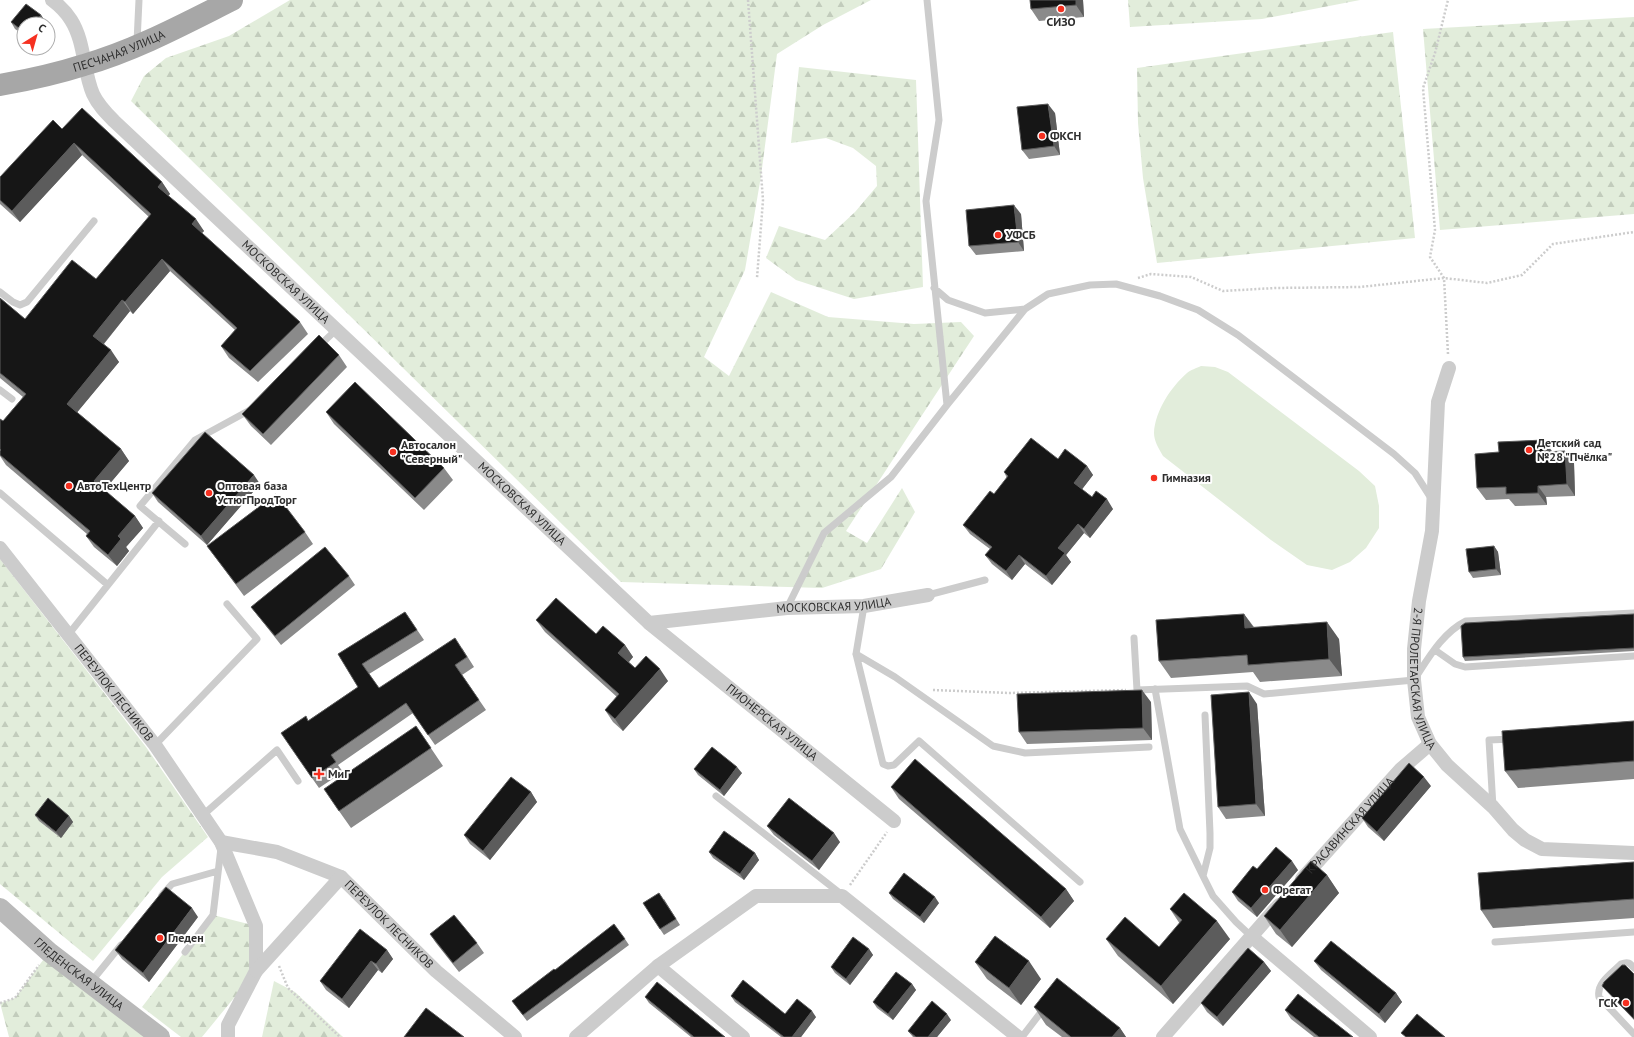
<svg xmlns="http://www.w3.org/2000/svg" width="1634" height="1037" viewBox="0 0 1634 1037" font-family="'PT Sans',sans-serif">
<style>
.forest{fill:url(#forest-firs)}
.pitch{fill:#e2eddb}
.lines{fill:none;stroke-linecap:round;stroke-linejoin:round}
.path{stroke:#ccc;stroke-width:2.5;stroke-dasharray:2 2;stroke-linecap:butt}
.lane{stroke:#ccc;stroke-width:7}
.street{stroke:#ccc;stroke-width:14}
.secondary{stroke:#b9b9b9;stroke-width:20}
.primary{stroke:#a7a7a7;stroke-width:22}
.wall{fill:#8a8a8a}
.shaded-wall{fill:#5c5c5c}
.building{fill:#161616;stroke:#5c5c5c}
.poi-dot{fill:#f63020;stroke:#fff;stroke-width:1.5}
.labels{text-anchor:middle;stroke-width:4;stroke-linejoin:round;paint-order:stroke}
.poi-label{font-size:12px;font-weight:bold;fill:#2f2f2f;stroke:#fff;text-anchor:start}
.street-label{font-size:12px;fill:#2f2f2f;stroke:#fff}
</style>
<defs>
<pattern id="forest-firs" width="22" height="20" patternUnits="userSpaceOnUse"><rect width="22" height="20" fill="#e2eddb"/><path d="M5 1l3.5 6h-7zM16 11l3.5 6h-7z" fill="#c2ccbc"/></pattern>
</defs>
<rect width="100%" height="100%" fill="#fff"/>
<!-- forest -->
<path class="forest" d="M290,0H871L823,25L777,54L761,176L745,270L704,357L729,376L771,292L828,317L914,324L961,322L974,336L846,531L867,543L902,488L915,512L881,569L822,588L621,582L131,101L144,76L166,58L229,36Z
M1128,0H1360L1262,19L1130,27Z
M1634,17V214L1440,230L1423,29Z
M1393,32L1415,238L1157,263L1143,178L1138,123L1137,68Z
M799,67L916,80L923,287L854,299L796,280L766,258L779,226L825,240L855,212L877,186L876,166L853,148L826,138L791,143Z
M0,559L146,747L208,837L162,877L93,961L0,884Z
M213,915L256,926V971L202,1037H181L142,1007Z
M49,952L160,1037H9L0,1003L15,998Z
M274,981L295,992L343,1037H262Z"/>
<!-- pitch -->
<path class="pitch" d="M1201,366L1215,367L1228,372L1359,471L1375,486L1379,506V528L1366,548L1350,562L1332,570L1307,565L1271,540L1163,456C1159,449 1154,441 1154,433C1155,411 1171,387 1187,373C1190,370 1197,368 1201,366Z"/>
<g class="lines">
<!-- path -->
<path class="path" d="M748,0L763,200L757,278
M1138,278L1151,274L1191,277L1223,291L1275,288L1360,287L1444,278L1487,283L1522,275L1553,244L1634,232
M1448,354L1444,278L1430,257L1435,230L1423,88L1435,53L1448,0
M933,690L1009,693L1126,690
M850,885L887,832
M279,966L288,988L340,1037
M0,1003L15,998L39,965"/>
<!-- lane -->
<path class="lane" d="M137,42L139,0
M934,288L948,300L985,313L1025,309
M0,292L13,302L20,305L27,302L94,221
M318,347L336,330
M0,390L12,399
M947,405L1025,309L1048,294L1090,285L1116,284L1160,296L1198,310L1238,335L1394,454L1415,473L1431,498
M0,493L108,585
M185,544L140,506L195,440L250,410
M928,595L985,580
M864,606L856,654L883,764L888,766L894,765L919,741L1080,882
M787,608L824,533L891,477L947,405L926,201L939,120L927,0
M68,635L159,521
M1134,638L1137,690L1247,686L1264,694L1414,680C1428,659 1442,633 1466,621L1634,613
M1435,650L1455,664L1465,667L1634,656
M856,654L895,677L993,746L1025,753L1149,747
M1155,689L1180,829L1203,876
M1205,715L1210,833V848L1203,876L1213,896L1236,922L1251,936
M155,745L257,639L227,604
M716,796L841,894
M1493,807L1489,740L1512,739
M203,815L277,750L298,781
M162,895L172,884L218,871
M1495,942L1634,932
M185,952L213,915L221,848
M1634,968C1630,963 1628,961 1621,964C1612,973 1596,983 1599,997L1634,1034
M91,982L121,945
M1022,1037L1045,1007"/>
<!-- street -->
<g class="street">
<path id="s1" d="M52,0C60,6 66,12 71,20C85,42 83,71 93,94C98,105 106,113 114,121L649,623L787,608L864,606L928,595"/>
<path id="s2" d="M1449,368L1438,402L1432,531L1419,601L1414,649V680L1418,717L1430,744L1447,765L1493,807L1513,830L1525,840L1542,849L1634,853"/>
<path id="s3" d="M0,548L155,745L221,842L256,926V971L228,1025V1037"/>
<path id="s4" d="M649,623L894,821"/>
<path id="s5" d="M221,842L277,852L341,877L436,971L515,1037"/>
<path id="s6" d="M1302,879L1401,769L1430,744"/>
<path d="M1251,936L1370,1037"/>
<path d="M658,966L743,1037"/>
<path d="M256,971L341,877"/>
<path d="M576,1037L658,966L756,896H842L1018,1037"/>
<path d="M1163,1037L1279,905"/>
</g>
<!-- secondary -->
<path class="secondary" id="s7" d="M0,908L49,952L160,1037"/>
<!-- primary -->
<path class="primary" id="s8" d="M0,85C28,80 56,74 84,65C136,50 184,24 232,0"/>
</g>
<!-- wall -->
<path class="wall" d="M1030,0H1083L1084,17L1039,21L1031,9Z
M41,15L45,21L43,24H24V35L15,29L11,22Z
M1055,113L1060,155L1029,159L1022,150Z
M62,129L162,182L170,194L168,196L204,231L202,233L300,322L308,334L258,382L229,358L221,346L235,330L170,271L133,314L130,311L104,344L119,362L77,412L121,449L129,461L104,490L135,516L143,528L126,547L129,551L117,566L94,547L86,536L87,534L6,465L0,456V419L3,421L23,397L0,378V298L25,319L96,279L149,217L82,155L20,222L0,204V177Z
M1021,214L1024,251L976,255L969,246Z
M339,355L347,367L271,445L251,426L242,414Z
M326,412L444,468L453,480L424,510L334,424Z
M1544,440L1552,451H1565L1574,463L1575,496L1546,497L1547,505L1515,506L1509,499L1486,500L1477,488L1499,452Z
M1058,459L1087,466L1093,475L1082,489L1092,497L1113,509L1090,538L1084,533L1066,555L1071,562L1052,585L1025,564L1012,580L992,564L985,555L990,549L970,534L963,525L994,494L1007,478L1004,472Z
M260,484L207,545L158,502L152,493Z
M305,532L313,544L244,596L207,546Z
M1494,546L1498,552L1501,575L1473,578L1469,572Z
M349,576L355,585L281,645L258,616L251,607Z
M405,612L424,640L369,674L379,688L462,648L474,667L462,675L486,710L435,745L413,713L338,765L343,772L319,788L312,778L309,720L358,687L338,654Z
M1244,614L1254,627L1339,639L1342,676L1260,682L1253,672L1171,678L1159,661Z
M1634,614V651L1465,661L1463,657Z
M536,620L596,634L625,645L633,657L629,662L635,668L668,681L623,731L613,722L605,710L617,697L545,632Z
M1151,702L1152,740L1027,744L1019,732Z
M1257,704L1265,816L1226,819L1218,807Z
M1634,721V779L1518,788L1505,771Z
M416,726L443,766L351,828L339,811Z
M694,769L742,773L724,796L698,775Z
M1431,786L1384,841L1368,827L1362,818Z
M891,787L1066,889L1074,901L1050,928L899,799Z
M531,792L537,802L490,860L470,844L464,835Z
M35,815L69,816L73,822L61,838L39,821Z
M767,826L840,842L819,870L774,835Z
M709,852L755,853L759,860L744,880L713,858Z
M1634,862V918L1493,928L1481,910Z
M1257,869L1298,870L1257,917L1238,901L1232,892Z
M1327,875L1339,893L1292,947L1276,934L1264,916Z
M889,893L939,903L924,923L893,899Z
M664,899L680,925L664,935L660,929Z
M1170,909L1230,939L1173,1004L1118,956L1106,939L1159,947L1180,924Z
M198,917L149,982L122,959L115,950Z
M430,934L477,943L484,953L459,972L436,943Z
M625,939L629,945L527,1021L512,1001L555,970Z
M869,949L873,955L850,985L835,973L831,967Z
M387,950L393,959L382,973L378,970L349,1008L326,990L320,981Z
M1314,961L1396,993L1402,1002L1385,1023L1321,970Z
M975,962L1041,979L1021,1005L987,979Z
M1264,962L1271,971L1223,1026L1207,1012L1201,1003Z
M1634,974V1020L1605,989L1602,986Z
M912,984L916,990L893,1020L877,1008L873,1002Z
M731,996L785,1014L816,1017L801,1037H781L735,1002Z
M645,997L725,1037H691L649,1003Z
M1034,1007L1120,1028L1126,1037H1062L1046,1025Z
M1285,1010L1353,1037H1314L1291,1019Z
M951,1020L937,1037H913L908,1031Z"/>
<!-- shaded-wall -->
<path class="shaded-wall" d="M1076,0H1083L1084,17L1076,5Z
M41,15L45,21L43,24H34Z
M1048,104L1055,113L1060,155L1054,146Z
M74,143L82,155L20,222L12,211Z
M162,182L170,194L166,198L158,187Z
M1014,205L1021,214L1024,251L1018,242Z
M196,219L204,231L200,235L192,224Z
M162,259L170,271L133,314L125,302Z
M122,300L130,311L101,347L93,336Z
M111,350L119,362L75,415L67,404Z
M1544,440L1552,452H1544Z
M121,449L129,461L102,493L94,481Z
M1565,451L1574,463L1575,496L1567,484Z
M1087,466L1093,475L1080,492L1074,483Z
M254,475L260,484L207,545L201,536Z
M1538,486L1546,497L1547,505L1538,493Z
M1107,499L1113,509L1090,538L1084,529Z
M135,516L143,528L126,547L129,551L117,566L108,555L118,536Z
M1078,524L1084,533L1066,555L1071,562L1052,585L1046,576L1058,548Z
M1494,546L1498,552L1501,575L1496,569Z
M1019,555L1025,564L1012,580L1006,571Z
M1244,614L1256,631L1245,628Z
M1327,622L1339,639L1342,676L1329,659Z
M625,645L633,657L627,664L618,653Z
M660,669L668,681L623,731L615,719Z
M1142,690L1151,702L1152,740L1143,728Z
M1249,692L1257,704L1265,816L1256,804Z
M737,767L742,773L724,796L720,790Z
M1424,777L1431,786L1384,841L1377,832Z
M531,792L537,802L490,860L483,851Z
M69,816L73,822L61,838L56,832Z
M834,833L840,842L819,870L812,861Z
M755,853L759,860L744,880L740,874Z
M1292,861L1298,870L1257,917L1251,908Z
M1327,875L1339,893L1292,947L1280,930Z
M1066,889L1074,901L1050,928L1041,917Z
M935,897L939,903L924,923L920,917Z
M192,908L198,917L149,982L143,973Z
M1217,921L1230,939L1173,1004L1161,986Z
M869,949L873,955L850,985L846,979Z
M387,950L393,959L382,973L376,964Z
M371,961L378,970L349,1008L342,999Z
M1029,961L1041,979L1021,1005L1009,988Z
M1264,962L1271,971L1223,1026L1217,1017Z
M912,984L916,990L893,1020L888,1014Z
M1396,993L1402,1002L1385,1023L1379,1014Z
M812,1011L816,1017L801,1037H792Z
M947,1014L951,1020L937,1037H928Z
M1120,1028L1126,1037H1112Z"/>
<!-- building -->
<path class="building" d="M1030,0H1076V5L1031,9Z
M26,4L41,15L34,24H24V32L11,22Z
M1048,104L1054,146L1022,150L1017,107Z
M82,108L162,182L158,187L196,219L192,224L300,322L250,371L221,346L237,328L162,259L125,302L122,300L93,336L111,350L67,404L121,449L94,481L135,516L118,536L121,539L108,555L86,536L90,531L0,455V451L1,450L0,449V419L3,421L26,394L0,373V298L25,319L72,260L96,279L151,214L74,143L12,211L0,200V177L53,120L62,129Z
M1014,205L1018,242L969,246L966,210Z
M319,335L339,355L263,434L242,414Z
M355,382L444,468L415,498L326,412Z
M205,432L254,475L201,536L152,493Z
M1031,438L1058,459L1065,449L1087,466L1074,483L1092,497L1096,491L1107,499L1084,529L1078,524L1058,548L1065,553L1046,576L1019,555L1006,571L985,555L992,547L963,525L990,491L994,494L1008,476L1004,472Z
M1544,440V452L1565,451L1567,484L1538,486V493L1506,494V487L1477,488L1475,454L1499,452L1498,442Z
M276,494L305,532L236,584L207,546Z
M1494,546L1496,569L1469,572L1466,549Z
M325,547L349,576L275,636L251,607Z
M556,598L596,634L603,626L625,645L618,653L635,668L646,656L660,669L615,719L605,710L619,694L536,620Z
M405,612L417,630L362,664L379,688L455,638L467,657L455,665L479,700L428,735L406,703L331,755L336,762L312,778L281,733L306,716L308,721L358,687L338,654Z
M1244,614L1245,628L1327,622L1329,659L1248,665L1247,655L1159,661L1156,620Z
M1634,614V648L1463,657L1461,626L1465,623Z
M1142,690L1143,728L1019,732L1017,694Z
M1249,692L1256,804L1218,807L1211,695Z
M1634,721V761L1505,771L1502,731Z
M416,726L431,748L339,811L324,789Z
M712,747L737,767L720,790L694,769Z
M915,759L1066,889L1041,917L891,787Z
M1409,763L1424,777L1377,832L1362,818Z
M511,777L531,792L483,851L464,835Z
M48,798L69,816L56,832L35,815Z
M789,798L834,833L812,861L767,826Z
M724,831L755,853L740,874L709,852Z
M1276,847L1292,861L1251,908L1232,892L1253,866L1257,869Z
M1311,861L1327,875L1280,930L1264,916Z
M1634,862V899L1481,910L1478,873Z
M904,873L935,897L920,917L889,893Z
M166,887L192,908L143,973L115,950Z
M659,893L676,919L660,929L643,903Z
M1184,893L1217,921L1161,986L1106,939L1125,917L1159,947L1182,920L1170,909Z
M454,915L477,943L453,963L430,934Z
M614,924L625,939L523,1015L512,1001L554,969L555,970Z
M360,929L387,950L376,964L371,961L342,999L320,981Z
M995,936L1029,961L1009,988L975,962Z
M853,937L869,949L846,979L831,967Z
M1331,941L1396,993L1379,1014L1314,961Z
M1248,948L1264,962L1217,1017L1201,1003Z
M1622,965H1625L1634,974V1019L1602,986L1604,982Z
M896,972L912,984L888,1014L873,1002Z
M1057,978L1120,1028L1112,1037H1071L1034,1007Z
M743,980L785,1014L797,999L812,1011L792,1037H784L731,996Z
M657,982L725,1037H694L645,997Z
M1298,994L1353,1037H1319L1285,1010Z
M932,1001L947,1014L928,1037H916L908,1031Z
M426,1008L464,1037H404Z
M1417,1014L1445,1037H1406L1401,1033Z"/>
<!-- markers -->
<g class="poi-dot">
<circle cx="1061" cy="9" r="4"/>
<circle cx="1042" cy="136" r="4"/>
<circle cx="998" cy="235" r="4"/>
<circle cx="1529" cy="450" r="4"/>
<circle cx="393" cy="452" r="4"/>
<circle cx="1154" cy="478" r="4"/>
<circle cx="69" cy="486" r="4"/>
<circle cx="209" cy="493" r="4"/>
<path d="M317 768h4v4h4v4h-4v4h-4v-4h-4v-4h4z"/>
<circle cx="1265" cy="890" r="4"/>
<circle cx="160" cy="938" r="4"/>
<circle cx="1626" cy="1003" r="4"/>
</g>
<g class="labels">
<!-- poi labels -->
<g class="poi-label">
<text x="1061" y="26" text-anchor="middle">СИЗО</text>
<text x="1050" y="140">ФКСН</text>
<text x="1006" y="239">УФСБ</text>
<text x="1537" y="447">Детский сад<tspan x="1537" dy="14">№28 "Пчёлка"</tspan></text>
<text x="401" y="449">Автосалон<tspan x="401" dy="14">"Северный"</tspan></text>
<text x="1162" y="482">Гимназия</text>
<text x="77" y="490">АвтоТехЦентр</text>
<text x="217" y="490">Оптовая база<tspan x="217" dy="14">УстюгПродТорг</tspan></text>
<text x="328" y="778">МиГ</text>
<text x="1273" y="894">Фрегат</text>
<text x="168" y="942">Гледен</text>
<text x="1618" y="1007" text-anchor="end">ГСК</text>
</g>
<!-- street labels -->
<g class="street-label">
<text dy="4" stroke="none"><textPath href="#s8" startOffset="124">ПЕСЧАНАЯ УЛИЦА</textPath></text>
<text dy="4" stroke="none"><textPath href="#s1" startOffset="375">МОСКОВСКАЯ УЛИЦА</textPath></text>
<text dy="4" stroke="none"><textPath href="#s1" startOffset="699">МОСКОВСКАЯ УЛИЦА</textPath></text>
<text dy="4" stroke="none"><textPath href="#s1" startOffset="1059">МОСКОВСКАЯ УЛИЦА</textPath></text>
<text dy="4" stroke="none"><textPath href="#s2" startOffset="315">2-Я ПРОЛЕТАРСКАЯ УЛИЦА</textPath></text>
<text dy="4" stroke="none"><textPath href="#s3" startOffset="184">ПЕРЕУЛОК ЛЕСНИКОВ</textPath></text>
<text dy="4" stroke="none"><textPath href="#s4" startOffset="158">ПИОНЕРСКАЯ УЛИЦА</textPath></text>
<text dy="4" stroke="none"><textPath href="#s6" startOffset="72">КРАСАВИНСКАЯ УЛИЦА</textPath></text>
<text dy="4" stroke="none"><textPath href="#s5" startOffset="193">ПЕРЕУЛОК ЛЕСНИКОВ</textPath></text>
<text dy="4" stroke="none"><textPath href="#s7" startOffset="103">ГЛЕДЕНСКАЯ УЛИЦА</textPath></text>
</g>
</g>
<!-- north arrow -->
<g transform="translate(36 36) rotate(37)"><circle r="19" fill="#ffffff" stroke="#acacac"/>
<path d="M0-3L7 15L0 10L-7 15Z" fill="#f63020"/>
<text y="-6" font-size="11" font-weight="bold" text-anchor="middle" fill="#2f2f2f">С</text>
</g>
</svg>
